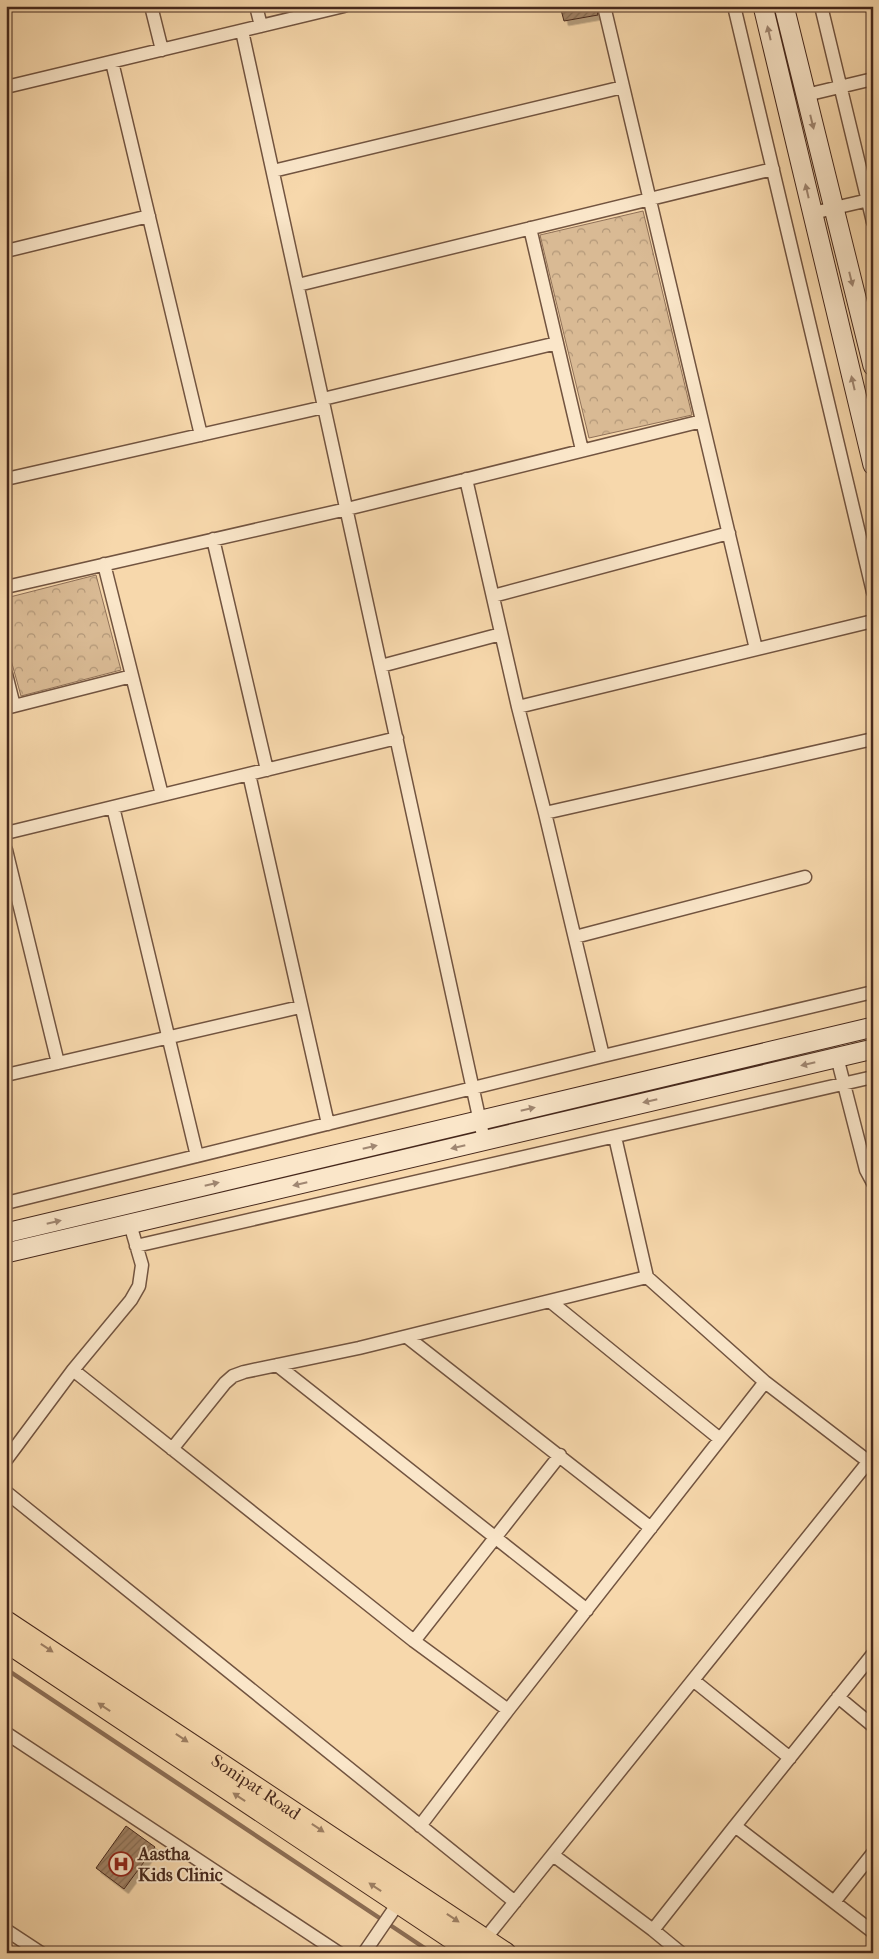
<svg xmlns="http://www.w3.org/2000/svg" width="879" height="1959" viewBox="0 0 879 1959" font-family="'IM FELL French Canon',serif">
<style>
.forest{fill:url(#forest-crowns);stroke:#907158}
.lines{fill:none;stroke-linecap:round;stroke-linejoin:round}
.stream{stroke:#8c6e55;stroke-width:4.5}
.building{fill:url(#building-hatch);stroke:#46281c;filter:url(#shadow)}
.street-casing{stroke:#725440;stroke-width:15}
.secondary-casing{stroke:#46281c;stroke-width:21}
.primary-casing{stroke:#46281c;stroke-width:22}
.street{stroke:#fae6c9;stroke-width:12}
.secondary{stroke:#fae6c9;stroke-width:19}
.primary{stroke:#f7d8ac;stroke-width:20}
.oneway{fill:#a08772}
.oneway2{fill:#9e8064}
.labels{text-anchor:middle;stroke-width:4;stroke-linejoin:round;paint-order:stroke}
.street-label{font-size:18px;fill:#46281c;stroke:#fae6c9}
.poi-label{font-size:18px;font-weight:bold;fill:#46281c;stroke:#fae6c9;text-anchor:start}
</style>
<defs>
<pattern id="forest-crowns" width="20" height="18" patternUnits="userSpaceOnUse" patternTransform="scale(1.25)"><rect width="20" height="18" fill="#d9ba94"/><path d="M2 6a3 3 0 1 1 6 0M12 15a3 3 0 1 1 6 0" fill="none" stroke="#b29778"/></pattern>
<pattern id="building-hatch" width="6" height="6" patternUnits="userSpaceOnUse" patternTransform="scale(1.25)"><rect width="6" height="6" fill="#a28467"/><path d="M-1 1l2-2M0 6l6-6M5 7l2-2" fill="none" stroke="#866c54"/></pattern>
<filter id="shadow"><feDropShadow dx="4.5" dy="4.5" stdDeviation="0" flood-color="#0004"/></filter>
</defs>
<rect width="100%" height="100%" fill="#f7d8ac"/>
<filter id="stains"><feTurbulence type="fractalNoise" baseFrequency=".004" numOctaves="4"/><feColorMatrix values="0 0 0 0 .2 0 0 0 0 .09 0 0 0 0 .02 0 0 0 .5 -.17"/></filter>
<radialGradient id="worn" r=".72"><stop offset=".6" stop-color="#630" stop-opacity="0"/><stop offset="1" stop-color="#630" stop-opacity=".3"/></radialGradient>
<!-- forest -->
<path class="forest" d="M643,211L692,415L589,438L540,235Z
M96,575L121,670L21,696L6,642V598Z"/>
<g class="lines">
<!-- stream -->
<path class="stream" d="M6,1669L432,1953"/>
</g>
<!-- building -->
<path class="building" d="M560,6H596L598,15L564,21Z
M126,1826L155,1847L124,1889L96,1868Z"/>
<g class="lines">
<!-- street casing -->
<g class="street-casing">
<path id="street" d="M151,6L162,50
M256,6L261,26
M604,6L756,649
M734,6L873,592
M821,6L873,222
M242,31L484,1140
M112,62L201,435
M6,87L344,6
M806,95L873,79
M273,171L623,87
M813,213L873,199
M530,228L582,450
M6,251L149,216
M298,285L773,169
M323,399L557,343
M6,479L324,407
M466,479L518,707L545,813L603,1056
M213,539L267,770
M104,564L162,795
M6,587L347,509L702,421
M493,596L729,533
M381,666L501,634
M6,674L14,706
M518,707L873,621
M6,708L132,676
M249,774L328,1124
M113,807L197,1156
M545,813L873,739
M6,833L397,738
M6,850L58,1063
M575,937L805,877
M837,1057L866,1170L873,1183
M6,1075L300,1007
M615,1137L647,1277L765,1382L873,1465
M6,1203L603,1056L873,992
M136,1246L873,1077
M551,1302L720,1439
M407,1337L651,1528
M277,1365L587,1610
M73,1370L414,1641L508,1710
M172,1449L225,1383L233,1376L244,1372L359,1348L647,1277
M6,1460L73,1370L131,1300L139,1286L142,1265L130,1224
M6,1492L515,1902
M414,1641L560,1455
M693,1680L790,1758
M838,1697L873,1726
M6,1733L339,1953
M420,1826L508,1710L765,1382
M735,1826L873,1654
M553,1855L653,1930L735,1826L873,1932
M834,1902L873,1853
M6,1930L41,1953
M653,1930L681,1953
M485,1939L873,1456
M364,1953L401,1899"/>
</g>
<!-- secondary casing -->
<g class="secondary-casing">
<path id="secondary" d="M763,6L873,465
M784,6L873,366
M6,1233L873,1027
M6,1253L873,1049"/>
</g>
<!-- primary casing -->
<g class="primary-casing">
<g id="primary">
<path id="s1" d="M6,1621L506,1953"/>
<path d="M6,1642L473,1953"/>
</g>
</g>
<!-- street -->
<use href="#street" class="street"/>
<!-- secondary -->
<use href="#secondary" class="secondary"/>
<!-- primary -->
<use href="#primary" class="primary"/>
</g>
<!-- one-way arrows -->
<defs><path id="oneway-solid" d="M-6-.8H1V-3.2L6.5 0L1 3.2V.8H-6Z" transform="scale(1.25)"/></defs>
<g class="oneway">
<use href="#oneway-solid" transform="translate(769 33) rotate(-103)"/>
<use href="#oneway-solid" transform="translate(812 122) rotate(76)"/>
<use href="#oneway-solid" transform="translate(807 191) rotate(-103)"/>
<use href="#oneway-solid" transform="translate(851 279) rotate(76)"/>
<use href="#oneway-solid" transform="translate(853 383) rotate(-103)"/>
<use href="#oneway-solid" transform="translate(808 1064) rotate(167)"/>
<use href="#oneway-solid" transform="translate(650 1101) rotate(167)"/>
<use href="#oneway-solid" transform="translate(528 1109) rotate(-13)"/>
<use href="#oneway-solid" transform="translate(370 1147) rotate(-13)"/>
<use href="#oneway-solid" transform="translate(458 1147) rotate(167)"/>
<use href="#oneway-solid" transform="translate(212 1184) rotate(-13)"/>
<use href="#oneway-solid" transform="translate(300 1184) rotate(167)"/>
<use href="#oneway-solid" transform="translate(54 1222) rotate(-13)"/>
</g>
<g class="oneway2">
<use href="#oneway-solid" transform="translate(47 1648) rotate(34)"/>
<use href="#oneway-solid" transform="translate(104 1707) rotate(-146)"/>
<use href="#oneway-solid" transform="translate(182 1738) rotate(34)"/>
<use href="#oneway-solid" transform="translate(239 1797) rotate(-146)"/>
<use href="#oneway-solid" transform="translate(318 1828) rotate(34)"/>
<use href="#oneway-solid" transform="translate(375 1887) rotate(-146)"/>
<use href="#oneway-solid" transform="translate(453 1918) rotate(34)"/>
</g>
<!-- icons -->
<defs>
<g id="hospital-ring" transform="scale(1.25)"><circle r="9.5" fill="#fae6c9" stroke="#8f2418" stroke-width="1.5"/><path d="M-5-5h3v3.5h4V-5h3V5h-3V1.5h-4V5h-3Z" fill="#8f2418"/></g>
</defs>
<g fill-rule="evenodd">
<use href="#hospital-ring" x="121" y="1864"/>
</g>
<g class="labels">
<!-- street labels -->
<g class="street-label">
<text dy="6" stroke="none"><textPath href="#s1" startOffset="300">Sonipat Road</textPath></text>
</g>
<!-- poi labels -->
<g class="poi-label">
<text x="138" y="1860">Aastha<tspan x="138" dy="21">Kids Clinic</tspan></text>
</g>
</g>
<!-- margin -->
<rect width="879" height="1959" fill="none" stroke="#f7d8ac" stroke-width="25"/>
<rect x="8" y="8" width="864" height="1944" fill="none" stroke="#46281c" stroke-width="2.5"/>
<rect x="12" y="12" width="854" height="1934" fill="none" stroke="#46281c"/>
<rect width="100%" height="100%" filter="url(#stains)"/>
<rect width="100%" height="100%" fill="url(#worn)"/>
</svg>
